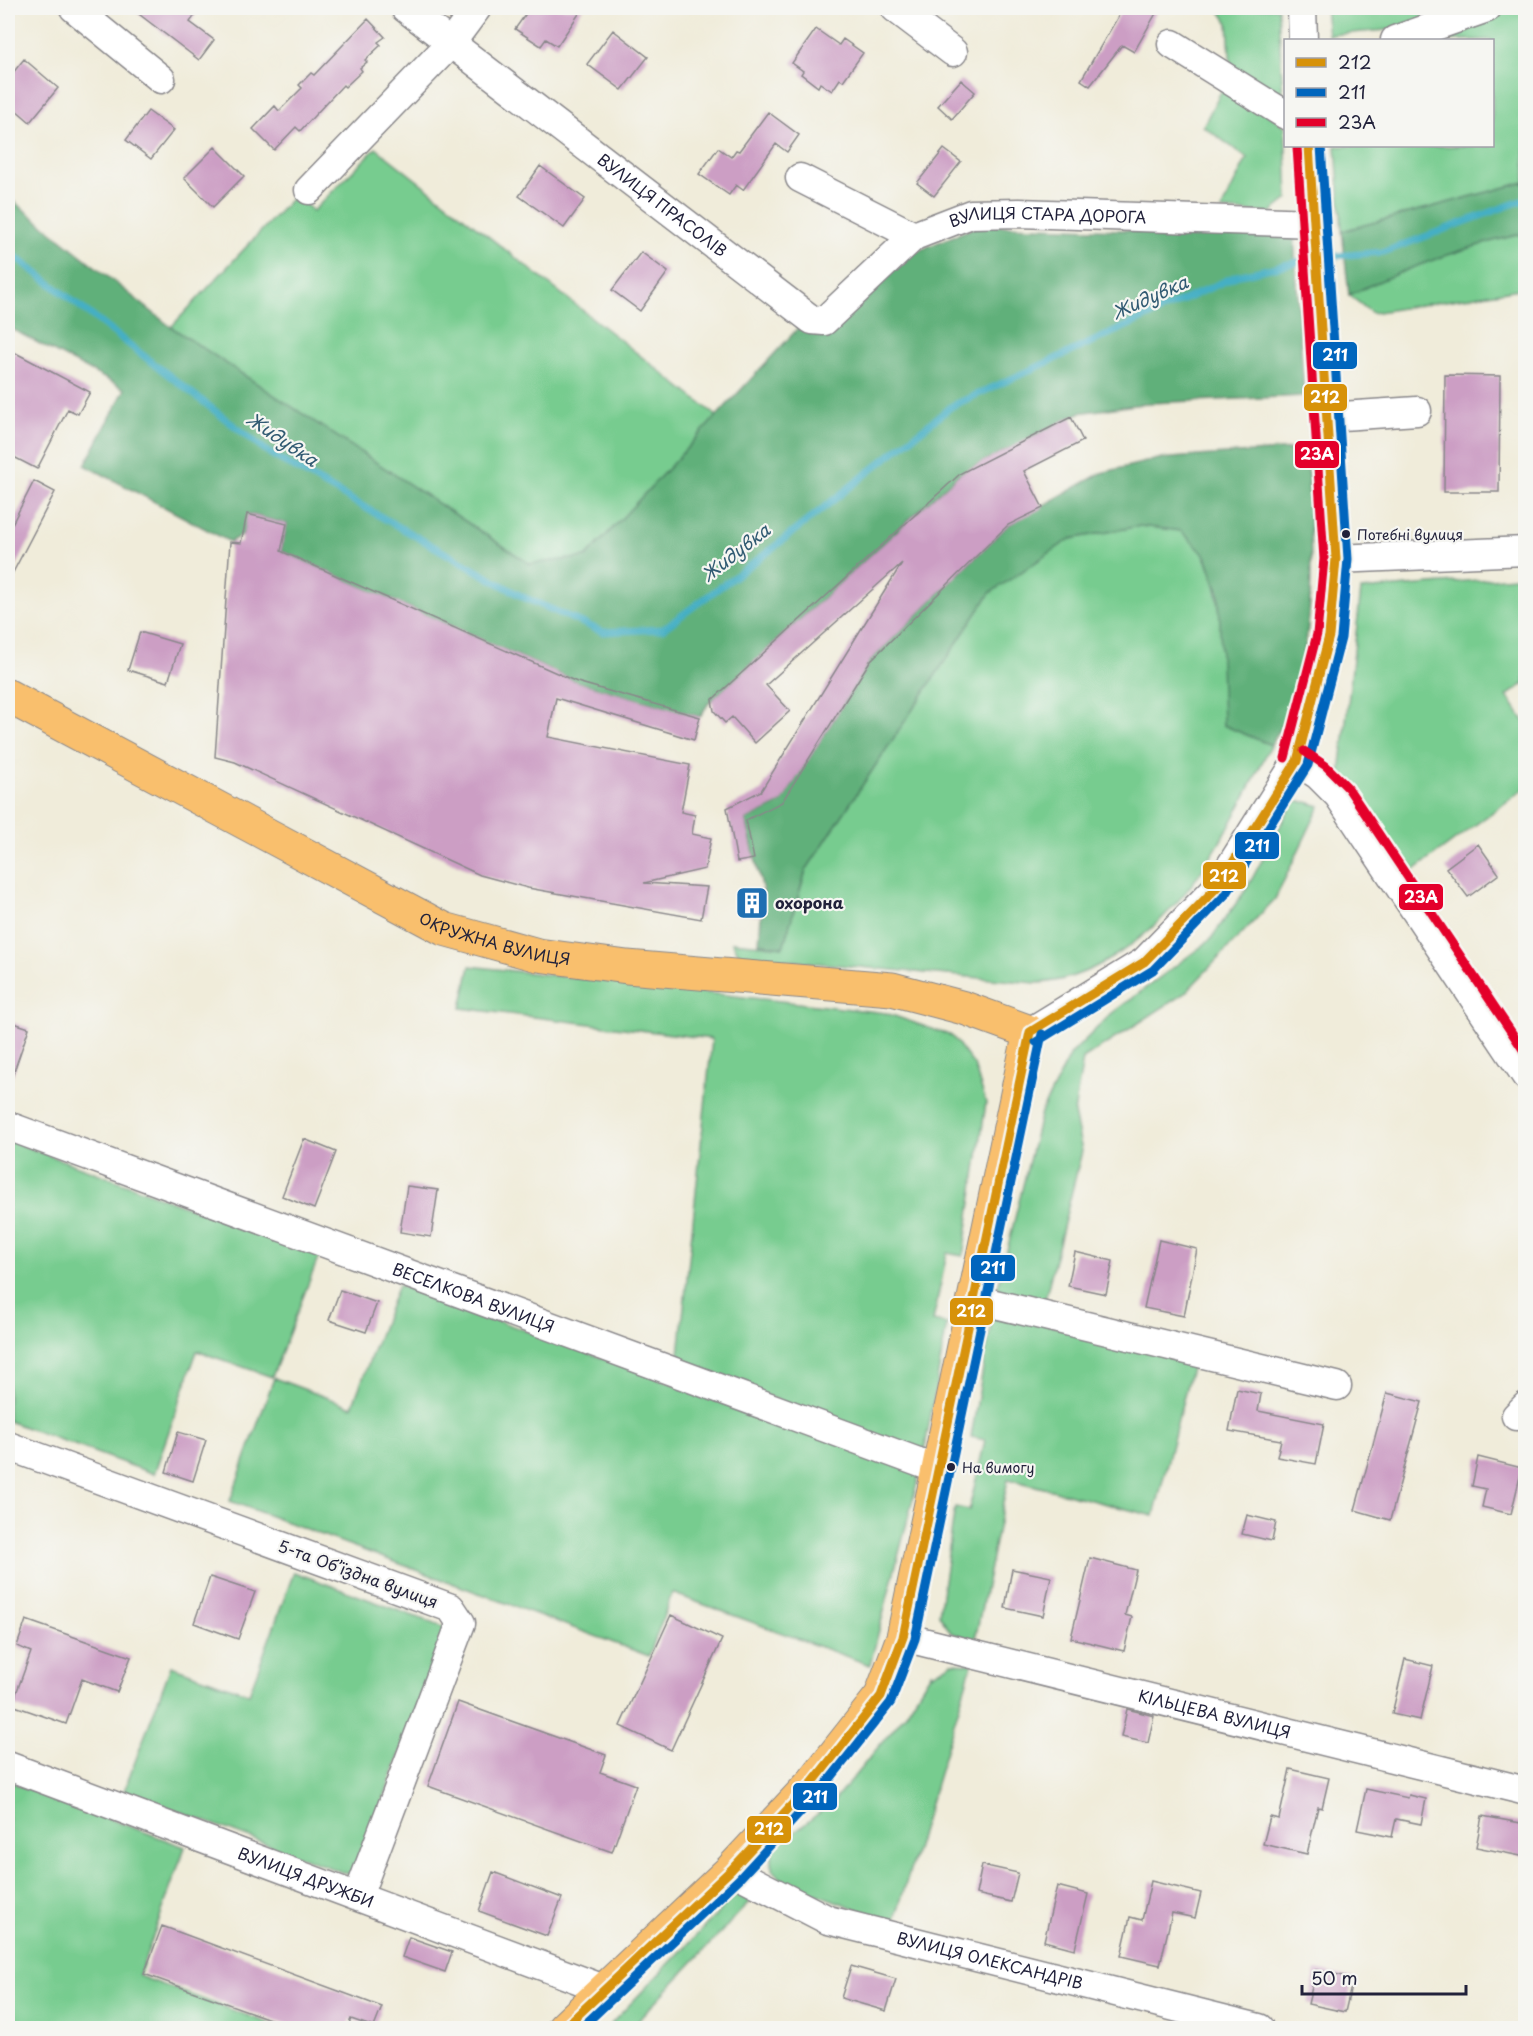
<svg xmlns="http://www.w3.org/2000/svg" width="1533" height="2036" viewBox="0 0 1533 2036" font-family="'Playpen Sans',sans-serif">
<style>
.green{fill:#77cc8f;stroke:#4c7765;stroke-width:1.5}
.forest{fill:#61b07a;stroke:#42695a;stroke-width:1.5}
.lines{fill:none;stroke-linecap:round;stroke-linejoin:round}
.stream{stroke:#45afc4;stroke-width:7}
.building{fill:#cc9ec4}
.minor-casing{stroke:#89878a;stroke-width:31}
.major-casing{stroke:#89878a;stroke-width:35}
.minor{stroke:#fff;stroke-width:28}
.major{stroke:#f9bf6d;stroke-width:33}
.bus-1-casing{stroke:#f6f6f2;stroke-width:14}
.bus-2-casing{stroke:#f6f6f2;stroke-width:14}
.bus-3-casing{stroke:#f6f6f2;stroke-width:14}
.bus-1{stroke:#d79209;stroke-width:9}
.bus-2{stroke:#0065bd;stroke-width:9}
.bus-3{stroke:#e4002b;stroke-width:9}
.bus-dot{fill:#22223b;stroke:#f6f6f2;stroke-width:2}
.labels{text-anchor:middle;stroke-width:4.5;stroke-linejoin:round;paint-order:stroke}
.bus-label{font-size:14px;fill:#22223b;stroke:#f6f6f2;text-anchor:start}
.street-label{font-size:16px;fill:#22223b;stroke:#f6f6f2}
.poi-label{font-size:16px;font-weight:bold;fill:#22223b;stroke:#f6f6f2;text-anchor:start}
.water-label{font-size:18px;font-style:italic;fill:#305a72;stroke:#f6f6f2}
.line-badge{stroke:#f6f6f2;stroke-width:2}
.badge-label{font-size:16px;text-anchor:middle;font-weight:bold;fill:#fff}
</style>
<rect width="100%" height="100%" fill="#f6f6f2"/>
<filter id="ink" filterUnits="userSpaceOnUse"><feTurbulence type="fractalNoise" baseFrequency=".0167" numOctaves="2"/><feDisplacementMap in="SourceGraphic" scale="12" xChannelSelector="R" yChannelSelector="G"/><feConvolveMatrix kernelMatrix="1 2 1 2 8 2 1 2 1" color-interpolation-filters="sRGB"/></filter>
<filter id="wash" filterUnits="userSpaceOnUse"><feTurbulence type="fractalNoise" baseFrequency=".008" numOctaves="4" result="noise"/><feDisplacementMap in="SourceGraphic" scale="24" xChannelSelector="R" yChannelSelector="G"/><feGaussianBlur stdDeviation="1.35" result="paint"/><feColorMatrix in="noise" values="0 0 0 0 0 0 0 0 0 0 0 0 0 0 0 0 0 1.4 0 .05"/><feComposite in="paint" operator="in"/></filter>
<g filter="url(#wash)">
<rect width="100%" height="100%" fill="#f0ecda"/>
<!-- green -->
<path class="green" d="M1218,8H1278L1283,99L1231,71L1228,23Z
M1325,8H1456L1399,29L1328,35Z
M1515,8H1525V182L1342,231L1336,146H1492V40H1427Z
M1225,84L1285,126L1288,199L1270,213L1221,210L1247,158L1203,126Z
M376,148L717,416L586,557L530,564L171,327L295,195L313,211Z
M1525,233V288L1372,313L1349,295C1406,268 1464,247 1525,233Z
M1140,526C1151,528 1170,526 1181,531C1232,557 1222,675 1223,725L1271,745C1229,828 1195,906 1113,957C1089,972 1065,982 1036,983L740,956L732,942L783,947L806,870L990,593L1070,539Z
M1525,576V683L1507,696L1525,722V788L1409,874L1340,773L1361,590Z
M1293,802H1307L1320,806L1275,899L1185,993L1083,1059L1074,1113L1082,1151L1044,1304L996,1295L1041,1112L1071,1054L1112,1013L1210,940L1247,888Z
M470,966L886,1013L952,1036L974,1065L986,1103L963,1256L947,1253L933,1321L947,1324L924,1453L678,1364L712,1039L461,1008Z
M8,1140L319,1256L272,1377L197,1351L154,1474L8,1421Z
M398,1285L920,1472L870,1665L672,1593L649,1656L230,1501L274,1378L352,1407Z
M993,1312L1193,1360L1154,1516L1008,1479L975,1640L951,1633L939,1614L955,1507L969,1510L985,1440L971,1437Z
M294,1572L446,1628L355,1877L124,1791L171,1666L249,1694Z
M952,1663L972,1664L894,1923L785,1882L772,1870V1850L834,1801L907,1712L932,1671L931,1675Z
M8,1781L185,1847L139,1976L282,2028H8Z
M739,1891L756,1895L631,2028H607Z"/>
<!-- forest -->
<path class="forest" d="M1525,182V233C1464,247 1406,268 1349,295L1342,231Z
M8,197L171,327L530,564L586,557L801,325L910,254L980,225L1294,236L1304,396L1149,403L1079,413L959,474L708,704L700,717L577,682L281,551L287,524L248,514L243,534L230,542L85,465L125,389L8,327Z
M1307,448C1310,534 1320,625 1290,708C1285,721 1277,733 1271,745L1223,725L1219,594L1206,556L1181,531L1140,526L1070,539L990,593L806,870L783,947L759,943L763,891L746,820L781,803L870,661L1008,525L1101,473L1158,459Z"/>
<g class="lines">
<!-- stream -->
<path class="stream" d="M8,251L272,455L523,597L603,632L663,629L768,552L952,406L1236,276L1311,259
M1322,257L1384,252L1526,199"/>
</g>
<g id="blocks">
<!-- building -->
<path class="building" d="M131,8H187L196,14L190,22L214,40L199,60Z
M530,8H583L557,46L546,39L541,46L515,29Z
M1123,8H1159L1134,52L1122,45L1090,86L1081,80Z
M368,19L385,37L378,42L381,45L365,60L367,62L360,68L362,71L345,87L343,85L300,131L296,127L274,150L253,129L275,106L279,111L302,88L299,85L311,73L314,75Z
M816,29L839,45L843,39L863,53L843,81L840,79L832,91L820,83L818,87L801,74L803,71L792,63Z
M613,30L648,57L622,90L587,64Z
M24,59L58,88L30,122L8,103V79Z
M961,80L975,92L952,119L938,106Z
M148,111L174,130L151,159L126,140Z
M768,112L799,135L787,152L776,144L743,190L736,185L729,195L699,174L718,148L731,157L736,150L739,151Z
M215,147L244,176L213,207L184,178Z
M944,149L961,162L934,196L917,183Z
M540,166L585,199L564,228L519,196Z
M641,252L668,272L640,311L612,290Z
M8,349L90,392L78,414L68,409L37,469L8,454Z
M1445,375L1500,376L1499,492H1444Z
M1071,417L1083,441L1024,471L1043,508L1008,525L870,661L782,802L746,820L754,859L737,862L727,808L761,791L902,563L766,685L790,711L755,743L732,717L725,723L714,711L712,700L961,473Z
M34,481L55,492L8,582V532Z
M247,514L287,524L281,551L577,682L700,717L694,740L556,698L548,737L690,765L681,812L695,815L692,834L711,838L705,869L644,883L707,887L701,919L528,888L480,875L235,762L215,757L230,542L241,543Z
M140,632L180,644L168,682L128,670Z
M1478,844L1499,874L1468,897L1446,868Z
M743,890L763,891L761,916L742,914Z
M8,1021L29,1028L10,1083L8,1082Z
M304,1139L336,1152L314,1209L282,1196Z
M407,1186L438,1190L431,1237L400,1232Z
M1159,1240L1197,1249L1184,1316L1144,1308Z
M1075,1252L1113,1261L1106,1294L1068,1286Z
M340,1290L377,1303L366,1332L329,1320Z
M1237,1389L1261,1394L1258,1411L1324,1424L1316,1464L1277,1457L1281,1440L1229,1431Z
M1387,1393L1422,1402L1390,1520L1355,1510Z
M178,1432L206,1440L193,1481L166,1472Z
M1478,1457L1522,1468L1511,1514L1482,1507L1486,1489L1472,1486Z
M1247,1515L1276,1522L1272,1541L1242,1534Z
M1090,1558L1136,1570L1125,1615L1132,1617L1124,1651L1071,1638Z
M1012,1569L1051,1577L1043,1616L1005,1608Z
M210,1577L255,1592L238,1639L194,1623Z
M671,1615L722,1639L671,1750L620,1726Z
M26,1620L131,1657L117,1692L82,1679L66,1724L12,1705L31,1652L17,1646Z
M1405,1659L1433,1666L1420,1720L1392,1714Z
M458,1702L606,1755L600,1772L636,1785L612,1852L428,1786Z
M1127,1709L1154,1716L1148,1743L1121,1737Z
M1290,1769L1329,1778L1322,1808L1318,1807L1307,1854L1263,1844L1270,1817L1279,1819Z
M1366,1789L1408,1798L1409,1795L1426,1799L1421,1824L1396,1819L1392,1837L1357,1830Z
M1482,1816L1526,1824V1857L1476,1847Z
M982,1865L1018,1873L1011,1902L976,1894Z
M493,1872L562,1898L547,1936L479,1911Z
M1151,1881L1201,1893L1195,1918L1172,1913L1160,1965L1121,1956L1130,1917L1142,1920Z
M1057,1886L1088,1894L1075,1949L1044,1941Z
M162,1926L382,2007L374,2027L351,2019L347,2028H295L144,1974Z
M409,1937L452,1952L445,1972L402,1957Z
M851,1966L896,1979L886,2011L841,1998Z
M1316,1970L1353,1978L1345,2012L1308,2004Z"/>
</g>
</g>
<g filter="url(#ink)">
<use href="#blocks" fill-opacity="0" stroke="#89878a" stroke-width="1.5"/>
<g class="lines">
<!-- minor casing -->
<g class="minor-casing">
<g id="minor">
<path d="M74,8L161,79"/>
<path id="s1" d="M405,8L812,320L824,321L914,236L971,214L1019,213L1314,223"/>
<path d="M895,8L953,52"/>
<path d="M1302,8L1303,40"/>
<path d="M1395,40L1487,8"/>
<path d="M1172,44L1286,115"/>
<path d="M800,178L914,236"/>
<path d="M309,190L451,43L477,8"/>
<path d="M1327,417L1417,411"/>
<path d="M1336,559L1526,551"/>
<path d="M1297,761L1318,775L1338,795L1526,1076"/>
<path d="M1030,1032L1144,962L1218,886L1297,761L1329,636L1336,559L1309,146"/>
<path id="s2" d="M8,1126L940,1470"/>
<path d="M974,1299L1337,1386"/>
<path d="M1516,1416L1526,1406"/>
<path d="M8,1446L451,1608L461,1623L358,1896"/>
<path id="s3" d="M903,1637L1526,1791"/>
<path id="s4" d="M8,1766L604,1989"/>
<path id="s5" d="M731,1870L828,1920L1259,2028"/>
</g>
</g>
<!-- major casing -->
<g class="major-casing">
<g id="major">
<path id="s6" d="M8,696L444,929L538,955L627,967L892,989L964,1008L1030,1032L903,1637L881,1696L813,1782L731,1870L564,2028"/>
</g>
</g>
<!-- minor -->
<use href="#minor" class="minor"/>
<!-- major -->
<use href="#major" class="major"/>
<!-- bus-1 casing -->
<g class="bus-1-casing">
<path id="bus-1" d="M1030,1032L1144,962L1218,886L1297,761L1329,636L1336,559L1309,146
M564,2028L731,1870L813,1782L881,1696L903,1637L1030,1032"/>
</g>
<!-- bus-2 casing -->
<g class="bus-2-casing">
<path id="bus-2" d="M1036,1042L1153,970L1227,893L1308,765L1341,638L1348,559L1321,146
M581,2028L739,1879L822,1789L891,1702L915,1639L1042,1034"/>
</g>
<!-- bus-3 casing -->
<g class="bus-3-casing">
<path id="bus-3" d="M1304,751L1326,766L1348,788L1526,1054
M1285,758L1317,634L1324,559L1297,147"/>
</g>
<!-- bus-1 -->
<use href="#bus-1" class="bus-1"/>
<!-- bus-2 -->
<use href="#bus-2" class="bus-2"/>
<!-- bus-3 -->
<use href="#bus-3" class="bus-3"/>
</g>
</g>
<!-- icons -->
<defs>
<g id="building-square" transform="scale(1.725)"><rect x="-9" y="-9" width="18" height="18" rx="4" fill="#1f6fb2" stroke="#f6f6f2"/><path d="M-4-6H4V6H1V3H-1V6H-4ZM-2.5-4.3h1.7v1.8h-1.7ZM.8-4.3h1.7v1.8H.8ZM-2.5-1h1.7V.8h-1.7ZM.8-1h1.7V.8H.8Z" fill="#fff"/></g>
</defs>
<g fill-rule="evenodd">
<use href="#building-square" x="752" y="903"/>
</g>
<!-- markers -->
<g class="bus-dot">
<circle cx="1346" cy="534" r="5"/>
<circle cx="951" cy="1467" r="5"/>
</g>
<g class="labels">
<!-- bus labels -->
<g class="bus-label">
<text x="1357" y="540">Потебні вулиця</text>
<text x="962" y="1473">На вимогу</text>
</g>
<!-- street labels -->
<g class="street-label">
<text dy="6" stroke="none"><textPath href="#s1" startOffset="324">ВУЛИЦЯ ПРАСОЛІВ</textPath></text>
<text dy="6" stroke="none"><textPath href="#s1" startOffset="786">ВУЛИЦЯ СТАРА ДОРОГА</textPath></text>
<text dy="6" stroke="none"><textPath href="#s6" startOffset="546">ОКРУЖНА ВУЛИЦЯ</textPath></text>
<text dy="6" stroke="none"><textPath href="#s2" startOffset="496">ВЕСЕЛКОВА ВУЛИЦЯ</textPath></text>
<text transform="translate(358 1574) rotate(20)" y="6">5-та Обʼїздна вулиця</text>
<text dy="6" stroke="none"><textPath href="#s3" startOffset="321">КІЛЬЦЕВА ВУЛИЦЯ</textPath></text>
<text dy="6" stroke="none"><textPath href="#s4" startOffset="318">ВУЛИЦЯ ДРУЖБИ</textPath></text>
<text dy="6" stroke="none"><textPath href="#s5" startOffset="276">ВУЛИЦЯ ОЛЕКСАНДРІВ</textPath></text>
</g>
<!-- poi labels -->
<g class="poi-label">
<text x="775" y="909">охорона</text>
</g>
<!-- water labels -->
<g class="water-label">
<text transform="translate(1150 298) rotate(-24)" y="6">Жидувка</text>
<text transform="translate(282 440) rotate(34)" y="6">Жидувка</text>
<text transform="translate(736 553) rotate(-38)" y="6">Жидувка</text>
</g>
</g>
<g class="line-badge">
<rect x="1312" y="341" width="46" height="29" rx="6" fill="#0065bd"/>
<rect x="1303" y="383" width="45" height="29" rx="6" fill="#d79209"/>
<rect x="1294" y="440" width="46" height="29" rx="6" fill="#e4002b"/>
<rect x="1234" y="831" width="46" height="29" rx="6" fill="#0065bd"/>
<rect x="1202" y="861" width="45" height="29" rx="6" fill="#d79209"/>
<rect x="1398" y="883" width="46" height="28" rx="6" fill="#e4002b"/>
<rect x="970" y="1254" width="46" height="28" rx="6" fill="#0065bd"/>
<rect x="949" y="1297" width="45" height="29" rx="6" fill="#d79209"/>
<rect x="792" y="1782" width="46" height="29" rx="6" fill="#0065bd"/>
<rect x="746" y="1815" width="46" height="29" rx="6" fill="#d79209"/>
</g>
<g class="badge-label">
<text x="1335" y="361">211</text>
<text x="1325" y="403">212</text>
<text x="1317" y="460">23А</text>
<text x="1257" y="852">211</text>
<text x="1224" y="882">212</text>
<text x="1421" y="903">23А</text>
<text x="993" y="1274">211</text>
<text x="971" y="1317">212</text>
<text x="815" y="1803">211</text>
<text x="769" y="1835">212</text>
</g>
<!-- margin -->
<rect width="1533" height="2036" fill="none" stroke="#f6f6f2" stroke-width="30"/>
<!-- legend -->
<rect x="1284" y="39" width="210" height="108" fill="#f6f6f2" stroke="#a1a1a9" stroke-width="1.5"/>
<rect x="1296" y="58" width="30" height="9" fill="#d79209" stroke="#a1a1a9" stroke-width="1.5"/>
<text x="1338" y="69" font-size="18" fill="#22223b">212</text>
<rect x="1296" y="88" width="30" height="9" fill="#0065bd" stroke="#a1a1a9" stroke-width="1.5"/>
<text x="1338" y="99" font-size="18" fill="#22223b">211</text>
<rect x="1296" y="118" width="30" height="9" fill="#e4002b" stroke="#a1a1a9" stroke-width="1.5"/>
<text x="1338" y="129" font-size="18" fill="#22223b">23А</text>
<!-- scale -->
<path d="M1302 1985v9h164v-9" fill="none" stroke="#22223b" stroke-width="3"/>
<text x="1311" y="1985" font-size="18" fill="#22223b" stroke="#f6f6f2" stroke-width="4.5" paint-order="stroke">50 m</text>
</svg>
